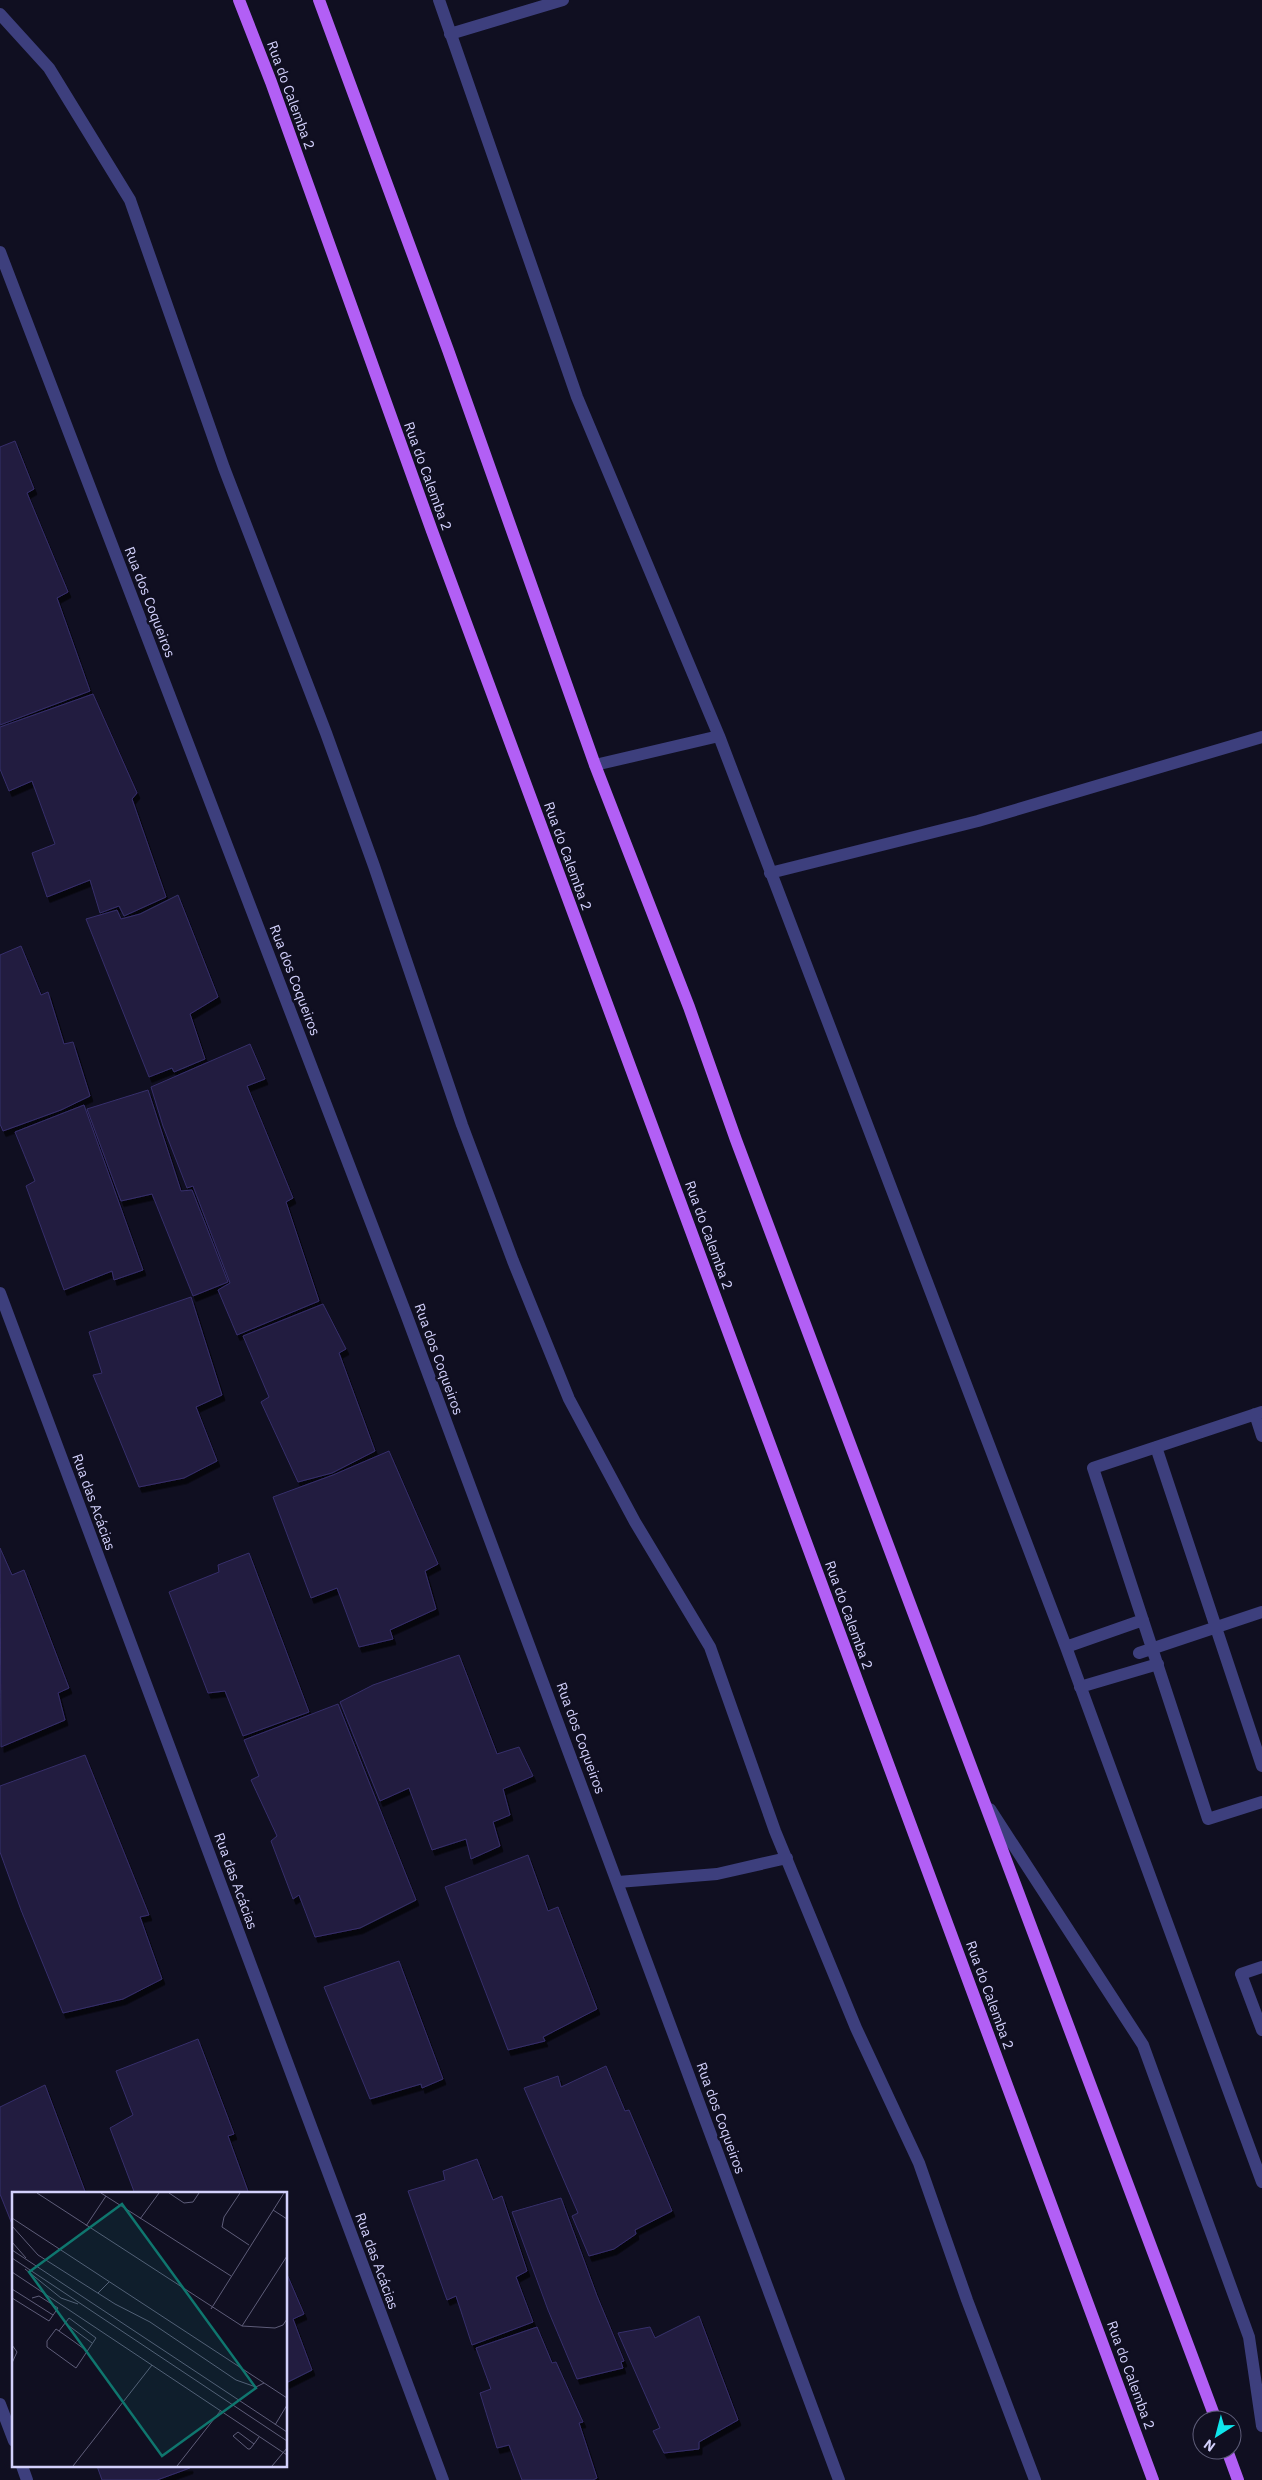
<svg xmlns="http://www.w3.org/2000/svg" width="1262" height="2480" viewBox="0 0 1262 2480" font-family="'IBM Plex Sans',sans-serif">
<style>
.building{fill:#211c40;stroke:#372f6b;filter:url(#shadow)}
.lines{fill:none;stroke-linecap:round;stroke-linejoin:round}
.minor{stroke:#3d3f7d;stroke-width:12}
.major{stroke:#b25ff5;stroke-width:12}
.labels{text-anchor:middle;stroke-width:5;stroke-linejoin:round;paint-order:stroke}
.street-label{font-size:14px;fill:#d3d1fc;stroke:#100f21}
.inset-road{fill:none;stroke:#5e5d79;stroke-width:1}
.view{fill:#0f766e;fill-opacity:0.15;stroke:#0f766e;stroke-width:2.5}
.inset-edge{fill:none;stroke:#d3d1fc;stroke-width:2.5}
</style>
<defs>
<filter id="shadow"><feDropShadow dx="3" dy="5.5" stdDeviation="0" flood-color="#0009"/></filter>
</defs>
<rect width="100%" height="100%" fill="#100f21"/>
<!-- building -->
<path class="building" d="M15,441L34,489L27,493L68,592L57,598L90,691L0,725V447Z
M93,694L137,793L132,799L166,897L124,916L119,906L100,913L90,880L47,897L32,853L55,844L32,781L9,791L0,769V727Z
M178,895L218,997L190,1014L205,1059L174,1072L172,1068L149,1077L86,919L117,910L121,919L140,914Z
M21,946L41,995L48,992L64,1044L73,1042L90,1096L61,1110L3,1131L0,1124V955Z
M250,1044L265,1079L247,1086L293,1198L286,1202L319,1301L237,1335L218,1290L230,1283L193,1186L187,1188L163,1126L151,1087Z
M148,1090L181,1191L192,1190L228,1282L193,1296L152,1194L121,1201L87,1109Z
M84,1105L143,1270L114,1280L112,1271L64,1290L26,1186L35,1181L15,1132Z
M191,1297L222,1395L196,1407L217,1461L184,1478L139,1487L93,1375L102,1373L89,1332Z
M323,1304L346,1349L339,1353L375,1451L332,1473L298,1482L261,1402L269,1397L243,1336Z
M389,1451L438,1564L425,1571L436,1609L390,1630L393,1639L359,1647L337,1588L311,1598L273,1497L333,1475Z
M0,1548L12,1575L24,1570L69,1688L58,1693L65,1720L1,1747Z
M249,1553L309,1712L243,1736L225,1691L208,1693L169,1592L219,1572L218,1565Z
M459,1655L497,1754L519,1747L533,1776L503,1789L510,1815L493,1822L500,1846L471,1859L466,1839L432,1850L409,1788L380,1801L340,1702L373,1685Z
M338,1704L416,1900L360,1928L315,1937L299,1895L293,1899L271,1841L277,1836L251,1780L259,1776L244,1740Z
M85,1755L149,1915L140,1917L162,1979L123,1999L63,2013L21,1910L0,1852V1786Z
M528,1855L548,1911L558,1907L597,2009L543,2037L545,2041L508,2050L445,1887Z
M399,1961L443,2079L422,2088L421,2084L370,2099L324,1987Z
M198,2039L234,2134L228,2136L249,2194H135L110,2128L133,2115L116,2071Z
M606,2066L625,2111L629,2110L672,2211L635,2230L636,2234L614,2249L589,2256L572,2216L578,2213L524,2088L558,2076L561,2087Z
M45,2085L86,2194H14V2229L0,2194V2107Z
M477,2159L493,2200L502,2196L527,2271L516,2277L533,2322L472,2345L456,2296L447,2300L408,2191L445,2180L443,2171Z
M561,2198L597,2296L624,2361L621,2362L623,2368L577,2379L548,2310L512,2212Z
M286,2272L304,2314L293,2319L312,2370L286,2383Z
M699,2316L738,2420L699,2442V2449L664,2453L653,2431L660,2428L618,2333L650,2327L655,2338Z
M537,2327L552,2363L556,2362L583,2422L579,2423L597,2478L593,2480H522L509,2445L497,2448L480,2393L491,2389L476,2348Z
M97,2466H190V2468L157,2480H102Z"/>
<g class="lines">
<!-- minor -->
<path class="minor" d="M439,0L577,397L719,736L1066,1647L1262,2182
M0,14L49,68L130,200L224,468L326,733L374,866L462,1125L513,1261L569,1399L635,1522L710,1647L775,1831L856,2028L919,2163L967,2300L1035,2480
M450,34L563,0
M0,252L406,1314L839,2480
M595,765L719,736
M770,873L978,821L1262,737
M0,1293L443,2480
M1262,1412L1093,1468L1208,1819L1262,1802
M1255,1414L1262,1436
M1156,1447L1262,1766
M1066,1647L1143,1620
M1139,1653L1262,1612
M1080,1687L1158,1664
M990,1809L1143,2045L1249,2337L1262,2426
M618,1882L717,1874L787,1858
M1262,1967L1241,1974L1262,2030
M0,2404L14,2441
M22,2466L27,2480"/>
<!-- major -->
<path class="major" d="M239,0L271,82L432,531L1153,2480
M319,0L448,350L595,765L689,1007L736,1140L1216,2420
M1227,2450L1238,2480"/>
</g>
<g class="labels">
<!-- street labels -->
<g class="street-label">
<text transform="translate(291 95) rotate(70)" y="5">Rua do Calemba 2</text>
<text transform="translate(428 476) rotate(70)" y="5">Rua do Calemba 2</text>
<text transform="translate(150 602) rotate(69)" y="5">Rua dos Coqueiros</text>
<text transform="translate(568 856) rotate(70)" y="5">Rua do Calemba 2</text>
<text transform="translate(295 980) rotate(69)" y="5">Rua dos Coqueiros</text>
<text transform="translate(709 1235) rotate(70)" y="5">Rua do Calemba 2</text>
<text transform="translate(439 1359) rotate(70)" y="5">Rua dos Coqueiros</text>
<text transform="translate(94 1502) rotate(70)" y="5">Rua das Acácias</text>
<text transform="translate(849 1615) rotate(70)" y="5">Rua do Calemba 2</text>
<text transform="translate(581 1738) rotate(70)" y="5">Rua dos Coqueiros</text>
<text transform="translate(236 1881) rotate(70)" y="5">Rua das Acácias</text>
<text transform="translate(990 1995) rotate(70)" y="5">Rua do Calemba 2</text>
<text transform="translate(721 2118) rotate(70)" y="5">Rua dos Coqueiros</text>
<text transform="translate(377 2261) rotate(70)" y="5">Rua das Acácias</text>
<text transform="translate(1131 2375) rotate(70)" y="5">Rua do Calemba 2</text>
</g>
</g>
<!-- overview -->
<g transform="translate(12 2192)">
<rect width="275" height="275" fill="#100f21"/>
<path class="inset-road" d="M25,1L230,134L263,136L271,133L275,127M89,1L219,84M157,1L172,11L181,10L187,1M228,1L212,25L210,35L237,53M261,18L275,27M0,26L275,206M128,27L147,1M0,34L26,63L103,112L138,130L224,188L244,195L252,191M74,34L94,4M0,50L14,66M0,58L275,240M0,66L275,249M13,77L49,106L66,112M0,80L275,263M0,97L41,123M86,101L97,90M0,106L37,129L46,116L27,104L20,106M199,117L272,1M53,131L80,151M230,134L275,64M47,139L57,126L84,146L64,176L35,155V149L44,137L47,139L57,146L75,159M0,153L5,160L0,171M263,233L275,213M242,252L226,240L221,244L236,257H238L242,252L247,245M61,274L140,173M165,274L209,218M260,274L275,256"/>
<path class="view" d="M110,12L244,196L150,264L17,80Z"/>
<rect width="275" height="275" class="inset-edge"/>
</g>
<!-- north arrow -->
<g transform="translate(1217 2435) rotate(216)"><circle r="24" fill="#100f21" stroke="#5e5d79"/>
<path d="M0-4L9 19L0 12L-9 19Z" fill="#0fe5eb"/>
<text y="-8" font-size="14" font-weight="bold" text-anchor="middle" fill="#d3d1fc">N</text>
</g>
</svg>
